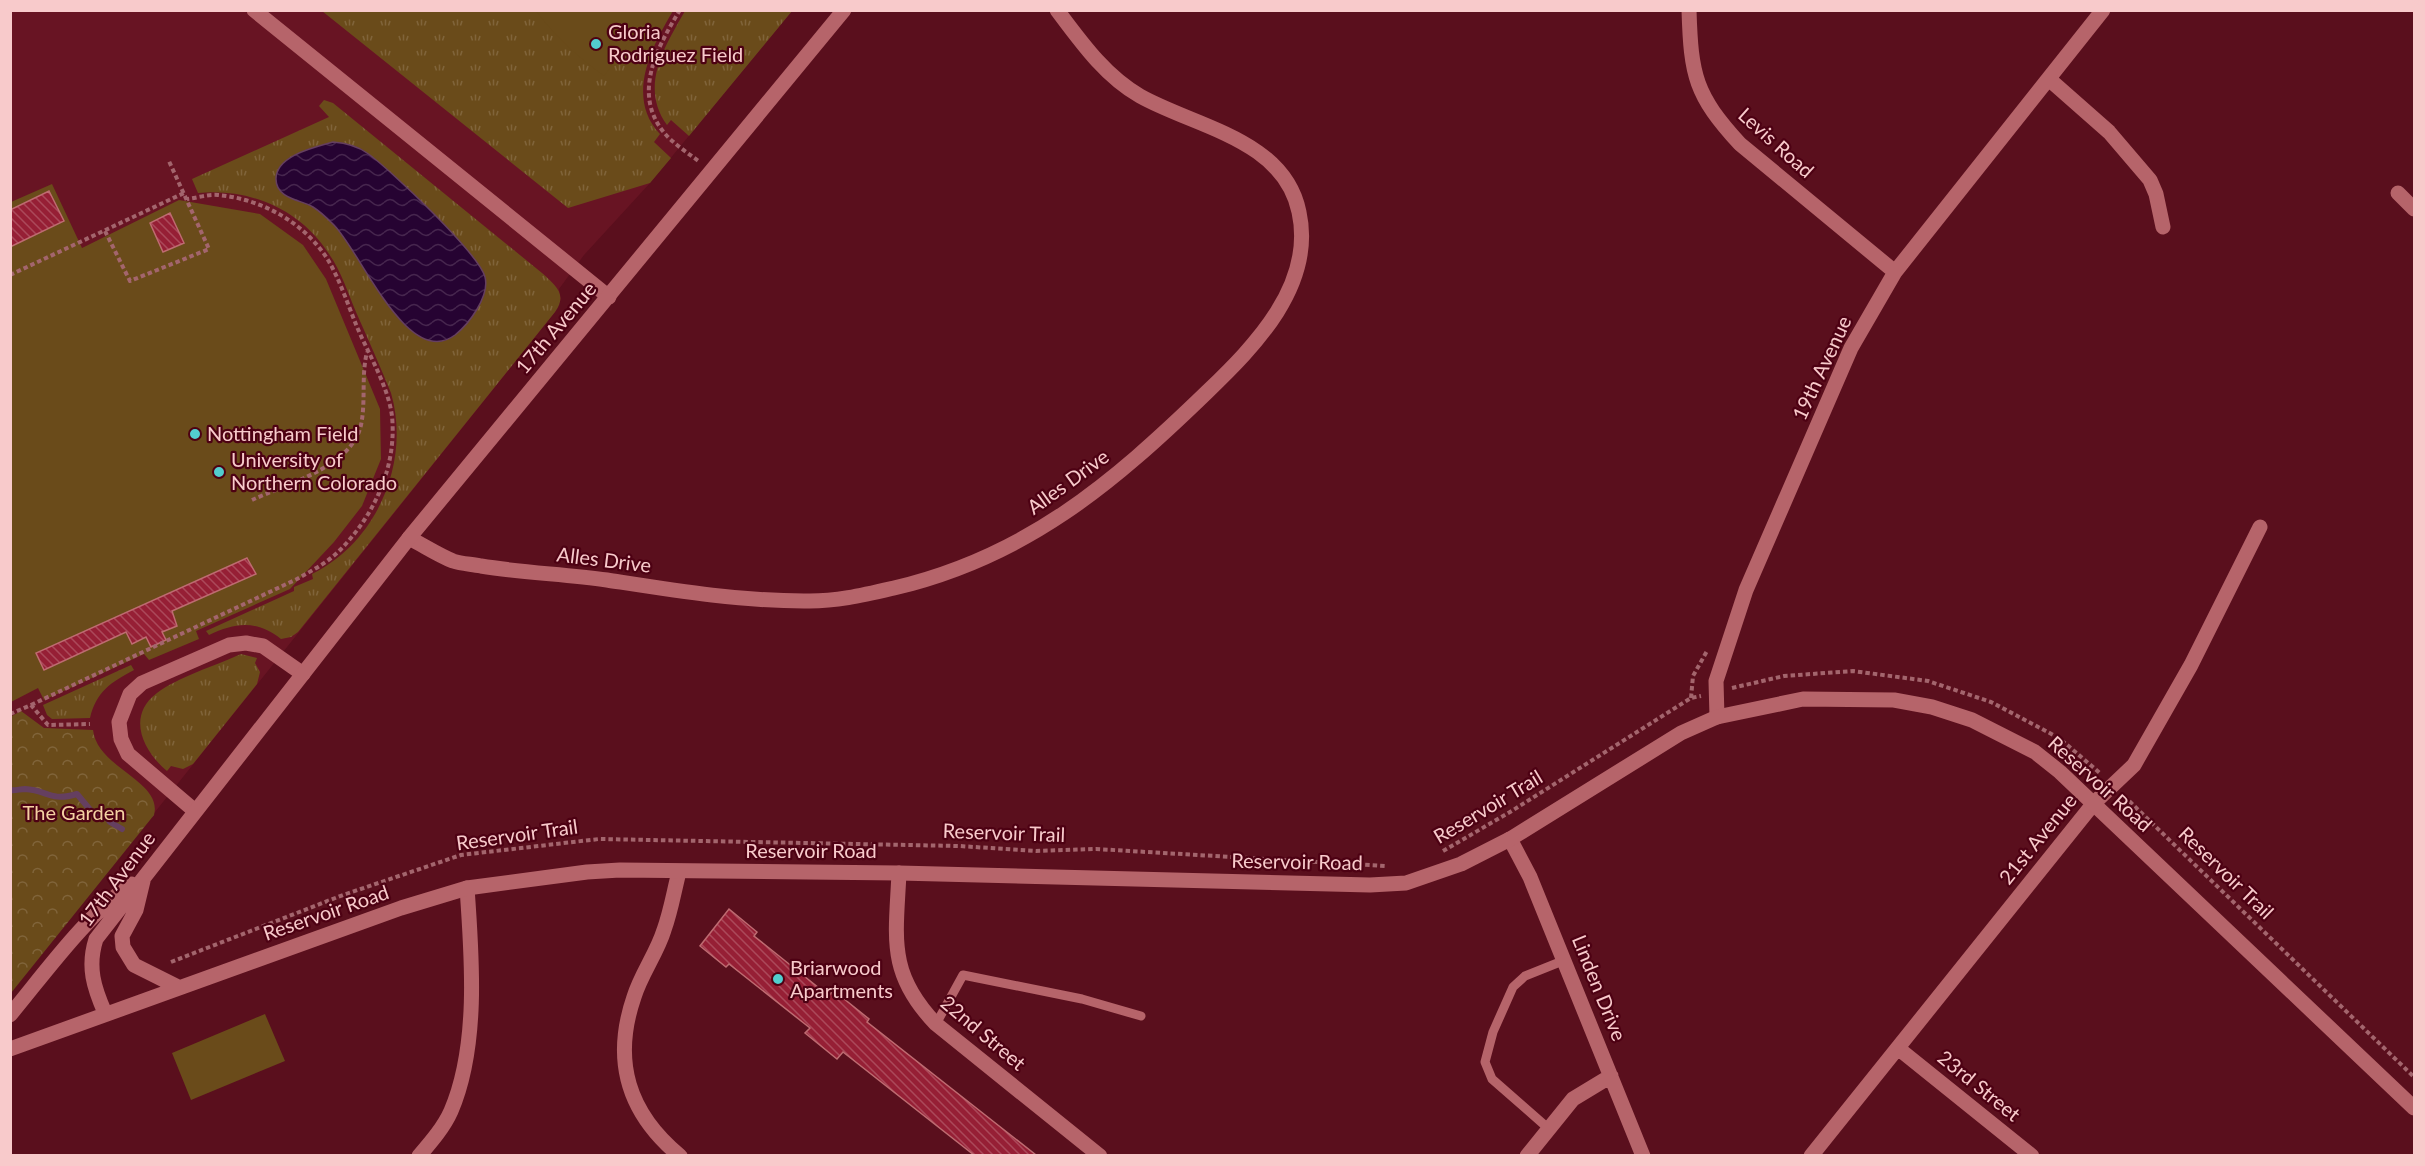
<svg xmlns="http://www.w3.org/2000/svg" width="2425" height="1166" viewBox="0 0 2425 1166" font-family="Lato,sans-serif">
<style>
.built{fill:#681423}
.grass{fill:url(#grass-tufts)}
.park{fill:url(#park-crowns)}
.pitch{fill:#6a4b1a}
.water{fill:url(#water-waves);stroke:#653f60;stroke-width:1.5}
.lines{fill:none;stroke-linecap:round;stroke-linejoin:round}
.stream{stroke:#653f60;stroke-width:6}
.building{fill:url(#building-back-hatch);stroke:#be6b71;stroke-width:1.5}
.path{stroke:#a3656d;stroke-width:4;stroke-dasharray:4.5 3;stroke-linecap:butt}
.service{stroke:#b6646a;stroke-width:9}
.minor{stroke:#b6646a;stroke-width:15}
.tertiary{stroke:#b6646a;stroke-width:15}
.poi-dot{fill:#52cdce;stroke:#4d0113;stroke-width:2}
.labels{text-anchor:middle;stroke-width:4.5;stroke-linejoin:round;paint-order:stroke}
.poi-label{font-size:20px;fill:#f8cacb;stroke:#4d0113;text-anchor:start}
.street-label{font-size:20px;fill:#f8cacb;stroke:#4d0113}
.park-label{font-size:20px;fill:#f4d2a2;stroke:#4d0113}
</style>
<defs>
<pattern id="grass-tufts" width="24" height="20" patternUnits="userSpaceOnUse" patternTransform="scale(1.5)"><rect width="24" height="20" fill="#6a4b1a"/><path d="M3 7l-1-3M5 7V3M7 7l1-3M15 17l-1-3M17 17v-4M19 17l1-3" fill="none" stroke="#80643a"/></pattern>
<pattern id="park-crowns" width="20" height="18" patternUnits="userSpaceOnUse" patternTransform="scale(1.5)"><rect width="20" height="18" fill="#6a4b1a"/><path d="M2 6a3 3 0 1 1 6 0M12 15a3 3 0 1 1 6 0" fill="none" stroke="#80643a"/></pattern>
<pattern id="water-waves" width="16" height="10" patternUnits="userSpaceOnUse" patternTransform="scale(1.5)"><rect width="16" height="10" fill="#260332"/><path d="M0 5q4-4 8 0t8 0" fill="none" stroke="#46264e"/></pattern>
<pattern id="building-back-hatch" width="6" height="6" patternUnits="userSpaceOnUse" patternTransform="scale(1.5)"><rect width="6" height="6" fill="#961f35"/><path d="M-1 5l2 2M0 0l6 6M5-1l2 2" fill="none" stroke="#ab495a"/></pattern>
</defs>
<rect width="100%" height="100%" fill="#5a0f1d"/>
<!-- built -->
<path class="built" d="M11,11H792L650,183L584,255L559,289L561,299L555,312L11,992Z"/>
<!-- grass -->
<path class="grass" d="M322,11H673C652,46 625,97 660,134L654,142L671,158L650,183L568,208Z
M685,11H792L689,136L671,120L667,125C639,86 665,46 685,11Z
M324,100L333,103L542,273C555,285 568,294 555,312L298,632L291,637L281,639C257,620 236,622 209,635L206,631L294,591V587L313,579L312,574C377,542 411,462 391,393C380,366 368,339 356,312C348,293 341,271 329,254C300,209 250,188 198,193L192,179L329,117L319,106Z
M241,654L257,658L255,663L260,672L257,684L193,764L183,769L171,766L167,771C143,751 126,716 157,693C176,678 217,665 241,654Z
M131,665L134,670C111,682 96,692 90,718L52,719L47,715L43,705Z"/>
<!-- park -->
<path class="park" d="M21,711L44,728L93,730C97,768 163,781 154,815L11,993L10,717Z"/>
<!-- pitch -->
<path class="pitch" d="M536,11H652L604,76C578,57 556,37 536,11Z
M52,184L82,248L179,200L260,214L303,245L326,279L380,409L381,459L362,506L334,542L290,589L196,631L199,639L149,660L144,654L44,700L38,688L11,702V202Z
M265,1014L285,1061L191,1100L172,1053Z"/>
<!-- water -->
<path class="water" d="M333,142C345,143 356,145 367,153C389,168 479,254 485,277C490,296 469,324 455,335C408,370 362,254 334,225C328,219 321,212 313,207C302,200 276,199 276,179C276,155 316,147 333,142Z"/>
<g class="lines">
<!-- stream -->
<path class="stream" d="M10,790C15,791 20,789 25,789C48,790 49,802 77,794L92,812L105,815L110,822L122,829"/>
</g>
<!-- building -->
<path class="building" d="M49,191L64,221L10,247V210Z
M170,213L184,243L163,252L150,223Z
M247,558L256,574L172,611L177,626L162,632L166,640L151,647L146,637L132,644L126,632L44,670L36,653Z
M729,909L757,932L754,936L829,996L833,990L869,1019L867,1022L1036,1155H974L843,1052L837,1059L805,1033L810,1028L729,964L726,967L700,946Z"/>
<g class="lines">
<!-- path -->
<path class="path" d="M680,10C656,49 629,99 670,139C679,147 690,155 700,162
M105,231L130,281L209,249L168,159
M10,275L184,193
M252,500C286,484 352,467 361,425C366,401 361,376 367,352
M1732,688L1784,676L1853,671L1928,681L1991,702L2059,738L2101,774
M1691,698L1693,676L1707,651
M31,705L297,579C311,571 327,563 339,551C374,516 397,467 392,416C388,386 369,355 357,327C348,305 340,280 328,260C305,223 262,199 218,195C208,194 197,198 187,199
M10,714L31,705L48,725L90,724
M2124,796L2414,1077
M1443,851L1510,812L1691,698L1701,696
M171,962L343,895L461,855L599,839L959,846L1036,851L1096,849L1385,866"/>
<!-- service -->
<path class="service" d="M936,1024L963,975L1082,999L1141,1016
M1549,1129L1492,1079L1485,1062L1493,1032L1513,987L1525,976L1565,960"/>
<!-- minor -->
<path class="minor" d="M254,10L609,297
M1689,10C1691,76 1695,95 1740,144L1895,272
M2050,80L2109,132L2150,180L2156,194L2163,227
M2398,193L2414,209
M409,538C423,545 438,555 453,561C462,564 472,564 481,566C523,573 565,574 607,580C672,590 738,601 804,601C835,602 864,595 894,588C1026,557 1112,484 1207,392C1255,346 1315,285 1299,212C1284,139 1195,127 1140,96C1105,76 1081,42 1057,10
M1717,717L1716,681L1746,590L1851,348L1895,272L2103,10
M195,811L128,754L121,739L119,722L130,694L142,683L229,645L246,643L263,646L303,674
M1510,839L1530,877L1643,1156
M679,872C674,891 671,911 664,930C657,953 641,974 634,997C612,1061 628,1113 680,1156
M899,873C896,938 887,973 936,1024L1100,1156
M1899,1049L2032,1156
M419,1156C431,1142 444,1127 451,1111C479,1046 472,957 467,888
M1527,1156L1573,1099L1611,1076
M1811,1156L2094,803L2134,765L2191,665L2260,527"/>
<!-- tertiary -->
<path class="tertiary" d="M143,881L136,910L122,936L123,947L134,965L178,987
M105,1013C94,988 87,967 96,939L409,538L844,10
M10,1015C45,973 87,914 132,884
M10,1049L401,908L467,888L587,872L620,870L899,873L1370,885L1406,883L1461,864L1510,839L1681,733L1717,717L1803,699L1894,700L1932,707L1972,720L2035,752L2060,772L2414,1108"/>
</g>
<!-- markers -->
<g class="poi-dot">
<circle cx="596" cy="44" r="6"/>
<circle cx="195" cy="434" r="6"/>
<circle cx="219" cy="472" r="6"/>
<circle cx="778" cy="979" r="6"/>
</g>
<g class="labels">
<!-- poi labels -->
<g class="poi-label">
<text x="608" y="39">Gloria<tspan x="608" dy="23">Rodriguez Field</tspan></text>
<text x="207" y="441">Nottingham Field</text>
<text x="231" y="467">University of<tspan x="231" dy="23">Northern Colorado</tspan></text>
<text x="790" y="975">Briarwood<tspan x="790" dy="23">Apartments</tspan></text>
</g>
<!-- street labels -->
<g class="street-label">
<text transform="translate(1776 143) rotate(42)" y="7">Levis Road</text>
<text transform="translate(556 328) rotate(-50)" y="7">17th Avenue</text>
<text transform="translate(1822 368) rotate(-65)" y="7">19th Avenue</text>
<text transform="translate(1068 482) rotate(-36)" y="7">Alles Drive</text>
<text transform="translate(604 560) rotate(7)" y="7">Alles Drive</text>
<text transform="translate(2100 784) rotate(42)" y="7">Reservoir Road</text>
<text transform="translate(1488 807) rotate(-31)" y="7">Reservoir Trail</text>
<text transform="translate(1004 833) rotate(2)" y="7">Reservoir Trail</text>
<text transform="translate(517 835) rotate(-8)" y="7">Reservoir Trail</text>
<text transform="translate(2038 839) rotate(-51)" y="7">21st Avenue</text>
<text x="811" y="858">Reservoir Road</text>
<text transform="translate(1297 862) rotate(1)" y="7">Reservoir Road</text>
<text transform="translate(2226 873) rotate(44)" y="7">Reservoir Trail</text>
<text transform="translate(117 879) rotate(-53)" y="7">17th Avenue</text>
<text transform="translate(326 913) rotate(-19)" y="7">Reservoir Road</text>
<text transform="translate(1599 988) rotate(68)" y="7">Linden Drive</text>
<text transform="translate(983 1033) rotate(40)" y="7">22nd Street</text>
<text transform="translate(1979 1086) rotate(39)" y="7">23rd Street</text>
</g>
<!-- park labels -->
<g class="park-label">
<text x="74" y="820">The Garden</text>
</g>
</g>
<!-- border -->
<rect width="2425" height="1166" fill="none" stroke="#f8cacb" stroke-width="24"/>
</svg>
